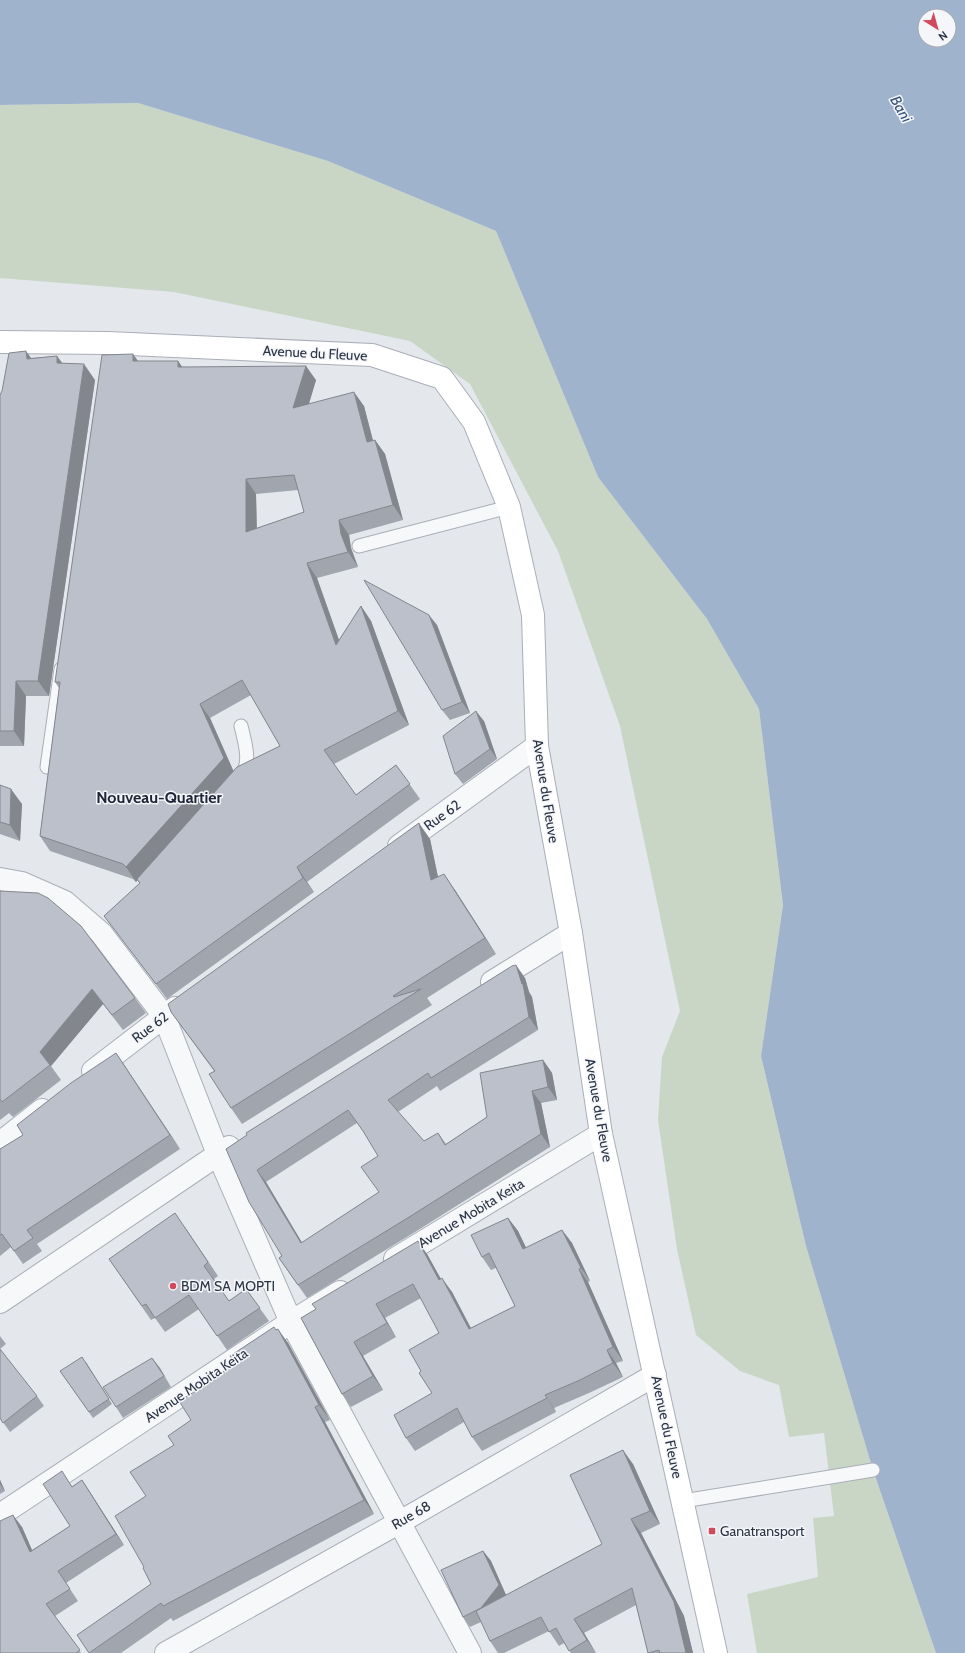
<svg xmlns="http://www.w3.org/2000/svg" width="965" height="1653" viewBox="0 0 965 1653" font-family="Cabin,sans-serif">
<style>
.green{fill:#c9d6c5}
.water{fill:#9fb4cc;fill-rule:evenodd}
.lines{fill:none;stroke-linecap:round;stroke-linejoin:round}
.lane-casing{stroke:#a9aeb7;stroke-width:15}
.street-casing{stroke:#a9aeb7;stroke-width:24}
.secondary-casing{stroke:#a9aeb7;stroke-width:24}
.lane{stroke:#f7f8fa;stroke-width:13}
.street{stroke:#f7f8fa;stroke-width:22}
.secondary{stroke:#fff;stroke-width:22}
.wall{fill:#a1a5ae;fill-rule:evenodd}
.shaded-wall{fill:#83868d}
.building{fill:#bbc0ca;stroke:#83868d;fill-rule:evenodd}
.poi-dot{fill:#d1495b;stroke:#f4f6f9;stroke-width:1.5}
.labels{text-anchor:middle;stroke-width:3;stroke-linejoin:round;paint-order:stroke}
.street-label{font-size:14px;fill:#2b3445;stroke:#f4f6f9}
.poi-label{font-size:14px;fill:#2b3445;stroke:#f4f6f9;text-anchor:start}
.water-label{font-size:15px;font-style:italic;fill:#34527a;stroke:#f4f6f9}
.quarter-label{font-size:16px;font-weight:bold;fill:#1d2536;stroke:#f4f6f9}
</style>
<rect width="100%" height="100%" fill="#e4e7ec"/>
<!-- green -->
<path class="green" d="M138,103L328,161L496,231L598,477L707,619L759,709L783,905L761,1056L806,1246L873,1470L936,1653H757L747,1594L818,1577L813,1518L834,1516L824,1433L789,1437L779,1385L740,1371L696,1335L677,1249L658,1120L662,1057L680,1011L620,726L558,551L470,384L410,341L174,292L0,278V105Z"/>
<!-- water -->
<path class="water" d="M0,0H965V1653H936L873,1470L806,1246L761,1056L783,905L759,709L707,619L598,477L496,231L328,161L138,103L0,105ZM925,16H949V40H925Z"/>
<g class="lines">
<!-- lane casing -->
<g class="lane-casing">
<path id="lane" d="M359,546L509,507
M47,767L61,669
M240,778C252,763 245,743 241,726
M683,1501L873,1470"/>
</g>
<!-- street casing -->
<g class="street-casing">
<path id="street" d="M399,846L537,746
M0,879L22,883L65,902L101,933L164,1016L218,1154L291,1322L470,1653
M492,982L571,933
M93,1071L175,1008
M0,1143L42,1110
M395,1259L601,1134
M0,1302L229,1147
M0,1515L291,1322L340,1292
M166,1653L400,1522L655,1375"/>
</g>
<!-- secondary casing -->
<g class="secondary-casing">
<path id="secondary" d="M0,342L108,343L372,355L442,378L474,422L509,507L533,615L537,746L571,933L601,1134L716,1653"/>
</g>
<!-- lane -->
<use href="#lane" class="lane"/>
<!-- street -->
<use href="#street" class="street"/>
<!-- secondary -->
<use href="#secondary" class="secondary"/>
</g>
<!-- wall -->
<path class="wall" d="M57,356L62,363L95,380L49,696H26L24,746H0V395L31,358Z
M138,361H178L182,367L316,380L309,404L364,406L373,440H375L385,454L403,520L349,535L351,548L358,567L317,578L339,640L361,606L371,621L409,725L334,764L356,795L396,765L420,799L307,882L314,892L167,999L115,930L104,916L140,883L137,880L136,882L133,879L50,851L40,836L59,688L55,682ZM298,490L304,512L257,528L256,494ZM251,695L280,746L233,771L210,718Z
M437,625L470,713L450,720L442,710Z
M484,721L497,759L463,784L455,774Z
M0,785L22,804L20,841L0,834Z
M430,839L438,877L455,890L496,954L427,998L432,1005L242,1124L231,1108L214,1071L171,1012Z
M0,891L135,998L146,1013L123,1030L103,1004L51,1066L61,1080L13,1117L9,1113L0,1120Z
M525,978L529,992L532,997L538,1030L440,1091L437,1086L398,1112L424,1141L438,1133L446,1144L487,1117L543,1060L552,1073L557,1100L541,1103L550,1147L415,1232L307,1298L279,1258L282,1256L226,1149ZM357,1123L366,1135L378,1156L379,1192L302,1243L266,1182Z
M116,1053L180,1149L37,1244L42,1251L23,1264L11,1247L0,1256V1149L23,1135Z
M508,1218L518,1231L526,1248L562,1230L572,1243L590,1281L588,1282L623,1361L616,1363L623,1377L589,1393L554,1408L556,1412L482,1451L472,1437L464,1422L415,1451L406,1438L432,1393L421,1371L439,1333L421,1298L385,1318L396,1337L363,1356L383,1390L351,1407L342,1394L301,1318L427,1254L441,1279L452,1292L471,1328L515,1306L496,1268L491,1270L482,1257Z
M185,1227L218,1276L214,1279L229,1301L246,1289L269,1321L227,1350L199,1309L165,1332L155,1318L151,1320L109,1259Z
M276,1330L288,1343L330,1420L325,1422L374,1514L173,1621L171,1618L121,1653H89L151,1584L144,1567L146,1496L174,1445L191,1420L219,1377L236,1364Z
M0,1336L6,1344L0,1349Z
M152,1358L171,1387L123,1418L116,1407Z
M86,1362L112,1404L93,1418L60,1371Z
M37,1396L44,1406L10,1432L0,1418Z
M633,1464L660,1524L641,1533L684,1616L693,1653H648L636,1605L584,1633L596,1653H571L564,1643L559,1646L549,1631L504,1653H498L490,1641L481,1622L470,1627L463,1617L483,1551L491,1561L506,1595L602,1544Z
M0,1480L5,1491L0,1494Z
M82,1480L124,1545L66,1583L78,1601L55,1616L81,1653H0L22,1527L32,1550L70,1526L73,1486Z"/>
<!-- shaded-wall -->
<path class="shaded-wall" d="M26,351L37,366L27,359Z
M133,354L143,368L133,361Z
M57,356L68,371L57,363Z
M178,361L188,375L178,367Z
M84,364L95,380L49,696L38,681Z
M306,366L316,380L303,423L293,408Z
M354,392L364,406L377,457L367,442Z
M375,440L385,454L403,520L393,505Z
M246,479L256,494L257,547L246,532Z
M339,520L349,535L351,548L358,567L348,552L341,534Z
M307,563L317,578L346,660L336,645Z
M361,606L371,621L409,725L398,711Z
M429,615L437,625L470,713L462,702Z
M16,681L26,696L24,746L14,731Z
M200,704L210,718L234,772L136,882L126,867Z
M476,711L484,721L497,759L490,749Z
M11,789L22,804L20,841L10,825Z
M419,823L430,839L442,896L431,880Z
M297,867L307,882L314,892L303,878Z
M444,874L455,890L496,954L485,938Z
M516,965L525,978L529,992L532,997L538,1030L529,1017Z
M92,989L103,1004L51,1066L40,1052Z
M116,1053L125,1066L180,1149L170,1135Z
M543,1060L552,1073L557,1100L548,1087Z
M532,1091L541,1103L550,1147L541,1134Z
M257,1170L266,1182L310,1256L301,1243Z
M508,1218L518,1231L533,1262L523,1249Z
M562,1230L572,1243L590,1281L581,1268Z
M418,1241L427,1254L449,1294L439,1280Z
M579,1269L588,1282L623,1361L613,1347Z
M442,1278L452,1292L478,1342L469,1329Z
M376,1304L385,1318L396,1337L387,1323Z
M278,1329L288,1343L330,1420L319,1405Z
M354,1342L363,1356L383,1390L373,1376Z
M607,1350L616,1363L623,1377L613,1363Z
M152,1358L160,1368L171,1387L164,1376Z
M545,1395L554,1408L556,1412L547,1398Z
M315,1407L325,1422L374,1514L364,1500Z
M623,1450L633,1464L660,1524L650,1511Z
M0,1480L5,1491L0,1484Z
M82,1480L90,1492L124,1545L116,1534Z
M13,1515L22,1527L38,1564L30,1552Z
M631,1519L641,1533L684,1616L693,1653H686Z
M483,1551L491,1561L506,1595L481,1608Z
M574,1619L584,1633L596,1653L587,1640Z"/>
<!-- building -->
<path class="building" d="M26,351L27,359L57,356V363L84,364L38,681H16L14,731H0V395L2,391L9,353Z
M133,354V361H178V367L306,366L293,408L354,392L367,442L375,440L393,505L339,520L341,534L348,552L307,563L336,645L361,606L398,711L324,750L356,795L396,765L410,784L297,867L303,878L156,984L104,916L140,883L137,879L237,767L280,746L242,680L200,704L224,758L126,867L123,864L40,836L60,682H55L102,355ZM294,475L304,512L246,532V479Z
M364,580L429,615L462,702L442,710Z
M476,711L490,749L455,774L443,736Z
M0,785L11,789L10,825L0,822Z
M419,823L431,880L444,874L485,938L393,996L394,997L421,989L231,1108L209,1074L215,1071L171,1012L168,1004Z
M0,891L38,893L48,898L81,926L135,998L112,1015L92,989L40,1052L50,1065L2,1102L0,1099Z
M516,965L522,984H523L529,1017L431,1078L428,1073L388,1100L424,1141L438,1133L445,1145L487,1117L480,1073L543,1060L548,1087L532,1091L541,1134L406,1219L298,1285L279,1258L282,1256L249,1202L226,1149L247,1135L246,1133L512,966ZM348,1110L363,1131L378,1156L361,1167L379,1192L301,1243L257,1170Z
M116,1053L170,1135L27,1230L33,1238L14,1251L2,1234L0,1235V1149L23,1135L17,1125L71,1083Z
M175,1213L208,1262L204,1266L229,1301L246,1289L260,1308L217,1336L189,1295L155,1318L146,1304L142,1306L109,1259Z
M508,1218L523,1249L562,1230L581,1268L579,1269L613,1347L607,1350L613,1363L580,1380L545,1395L547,1398L472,1437L457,1408L406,1438L394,1415L432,1393L419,1373L421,1371L409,1350L439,1333L413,1284L376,1304L387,1323L354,1342L373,1376L342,1394L301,1318L316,1309L312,1304L418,1241L439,1280L442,1278L469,1329L515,1306L489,1253L482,1257L471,1235Z
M274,1327L276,1330L278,1329L319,1405L315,1407L364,1500L163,1606L161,1603L89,1653L77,1635L151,1584L143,1568L144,1567L115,1516L146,1496L130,1472L174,1445L168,1436L191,1420L179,1401L219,1377L218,1375L236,1364L230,1356Z
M0,1349L37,1396L3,1423L0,1418Z
M82,1357L109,1399L89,1412L60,1371Z
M152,1358L164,1376L116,1407L103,1387Z
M623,1450L650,1511L631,1519L674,1602L686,1653H660L659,1650L648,1653L632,1588L574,1619L587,1640L569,1651L556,1628L549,1632L541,1617L490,1641L476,1611L602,1544L570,1475Z
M62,1471L72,1487L82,1480L116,1534L58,1571L70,1589L46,1604L80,1650L76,1653H0V1521L13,1515L30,1552L70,1526L43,1484Z
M483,1551L499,1585L481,1608L463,1617L441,1570Z"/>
<!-- markers -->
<g class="poi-dot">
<circle cx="173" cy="1286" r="4"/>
<rect x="708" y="1527" width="8" height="8" rx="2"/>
</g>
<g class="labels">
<!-- street labels -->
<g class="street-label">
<text transform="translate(315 353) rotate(3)" y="5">Avenue du Fleuve</text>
<text transform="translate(546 791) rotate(81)" y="5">Avenue du Fleuve</text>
<text transform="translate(442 815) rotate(-36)" y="5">Rue 62</text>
<text transform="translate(150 1027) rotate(-37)" y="5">Rue 62</text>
<text transform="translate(599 1110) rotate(80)" y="5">Avenue du Fleuve</text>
<text transform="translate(471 1213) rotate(-31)" y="5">Avenue Mobita Keita</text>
<text transform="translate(196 1385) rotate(-34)" y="5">Avenue Mobita Keita</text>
<text transform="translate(667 1427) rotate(78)" y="5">Avenue du Fleuve</text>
<text transform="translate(411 1515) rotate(-30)" y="5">Rue 68</text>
</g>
<!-- poi labels -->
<g class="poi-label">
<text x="181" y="1291">BDM SA MOPTI</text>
<text x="720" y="1536">Ganatransport</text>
</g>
<!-- water labels -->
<g class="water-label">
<text transform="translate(901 109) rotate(60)" y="5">Bani</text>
</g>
<!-- quarter labels -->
<g class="quarter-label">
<text x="159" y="803">Nouveau-Quartier</text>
</g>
</g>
<!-- north arrow -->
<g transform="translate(937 28) rotate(143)"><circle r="19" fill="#f4f6f9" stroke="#a4a8b1"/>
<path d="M0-3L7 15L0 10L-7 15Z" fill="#d1495b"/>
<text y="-6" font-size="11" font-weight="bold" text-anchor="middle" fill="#2b3445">N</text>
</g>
</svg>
